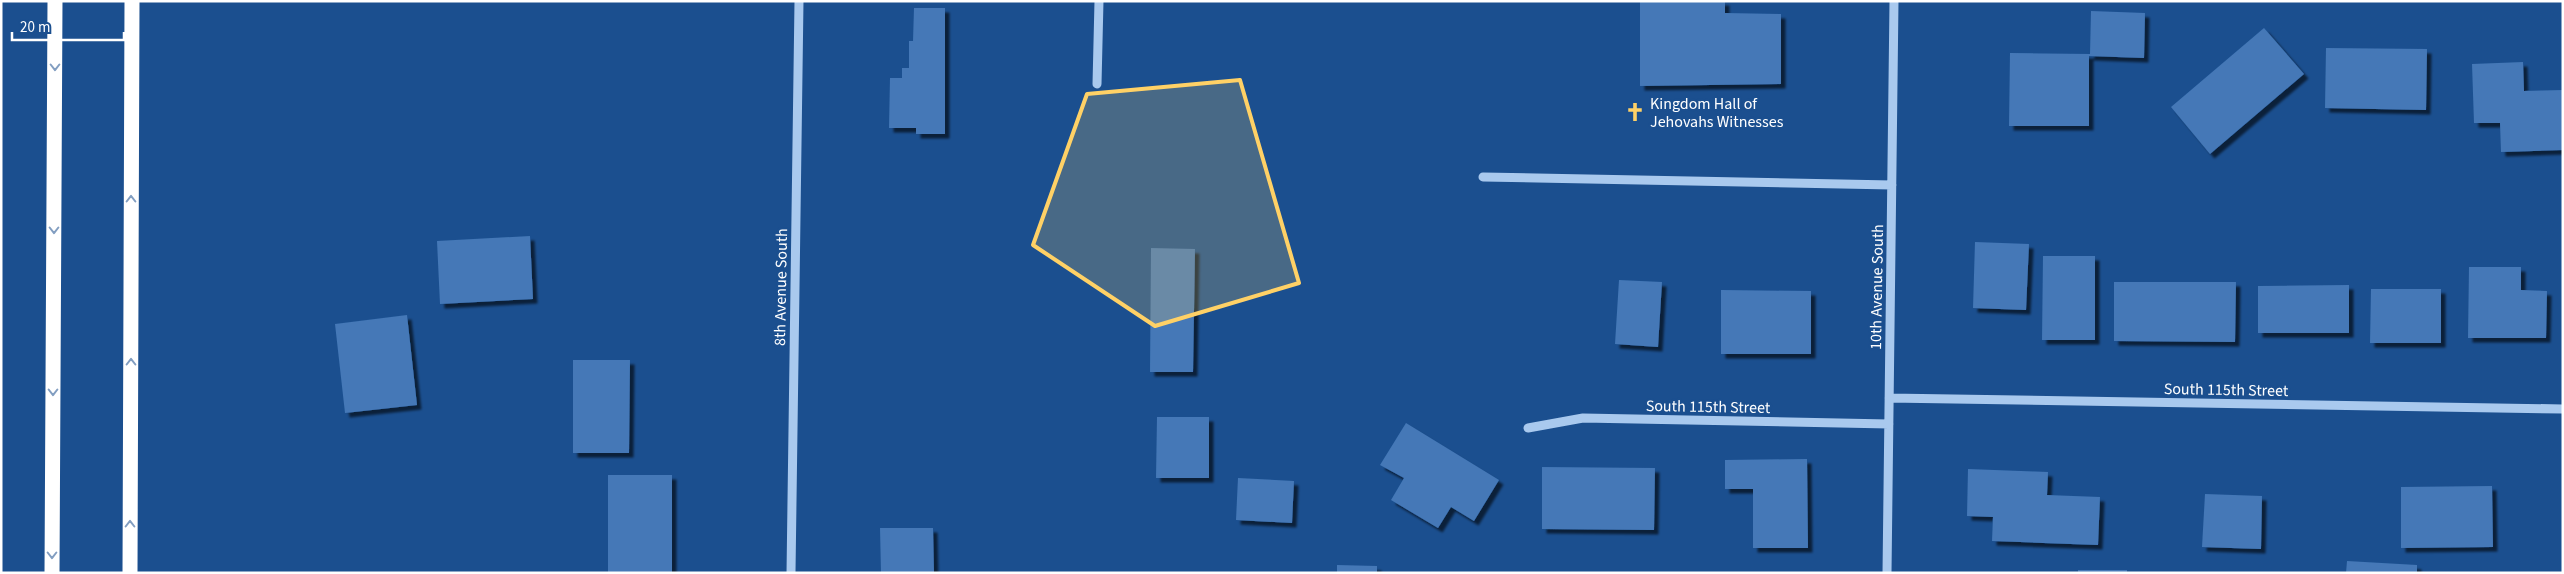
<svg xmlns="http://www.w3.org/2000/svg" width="2564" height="574" viewBox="0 0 2564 574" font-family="'Source Sans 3',sans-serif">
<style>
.building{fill:#4478b7;filter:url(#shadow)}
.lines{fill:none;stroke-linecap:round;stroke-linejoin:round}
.minor{stroke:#a9c9ee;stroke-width:9}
.highway{stroke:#fff;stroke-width:15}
.oneway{stroke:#829ec1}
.marked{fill:#ffd166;fill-opacity:0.2;stroke:#ffd166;stroke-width:4;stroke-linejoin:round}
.labels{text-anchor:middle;stroke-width:4.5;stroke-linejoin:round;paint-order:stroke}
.poi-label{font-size:16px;fill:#fff;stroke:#1b4f8f;text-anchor:start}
.street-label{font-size:16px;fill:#fff;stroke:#1b4f8f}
</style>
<defs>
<filter id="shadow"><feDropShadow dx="4.5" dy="4.5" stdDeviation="1" flood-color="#0009"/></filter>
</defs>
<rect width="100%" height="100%" fill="#1b4f8f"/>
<!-- building -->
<path class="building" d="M1640,1H1725V13L1781,14V84L1640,86Z
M914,8H945V134H916V128H889L890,78H902V68H909V41H913Z
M2091,11L2145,13L2144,58L2089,56V126H2009L2010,53L2090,54Z
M2264,28L2304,74L2210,154L2171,107Z
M2326,48L2427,49L2426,110L2325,108Z
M2523,62L2524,91L2563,90V150L2501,152L2500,123H2474L2472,64Z
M530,236L533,299L440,304L437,241Z
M1975,242L2029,244L2026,310L1973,308Z
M1151,248L1195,249L1193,372H1150Z
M2043,256H2095V340H2042Z
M2469,267H2521V290L2547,291L2546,338H2468Z
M1619,280L1662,282L1658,347L1615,344Z
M2114,282H2236L2235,342L2114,341Z
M2349,285V333H2258V286Z
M2371,289H2441V343H2370Z
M1721,290L1811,291V354H1721Z
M407,315L417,405L345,413L335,324Z
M573,360H630L629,453H573Z
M1157,417H1209V478H1156Z
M1406,423L1499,480L1474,521L1451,507L1438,528L1391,500L1404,478L1380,465Z
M1807,459L1808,548H1753V489H1725V460Z
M1542,467L1655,468L1654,530L1542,529Z
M1968,469L2048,472L2047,495L2100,497L2098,545L1992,541L1993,517L1967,516Z
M608,475H672V573H608Z
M1238,478L1294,481L1292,523L1236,520Z
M2492,486L2493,547L2401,548V487Z
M2205,494L2262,496L2261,549L2202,547Z
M880,528H933L934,573H881Z
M2347,561L2417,565V573H2346Z
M1337,565L1377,566V573H1337Z
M2078,570H2127V573H2078Z"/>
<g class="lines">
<!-- minor -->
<path class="minor" d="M1097,84L1099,1
M1483,177L1892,185
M1889,398L2563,409
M1528,428L1583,418L1889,424
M791,573L799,1
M1887,573L1894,1"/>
<!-- highway -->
<path class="highway" d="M52,573L55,1
M130,573L132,1"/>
</g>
<!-- one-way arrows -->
<defs><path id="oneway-chevron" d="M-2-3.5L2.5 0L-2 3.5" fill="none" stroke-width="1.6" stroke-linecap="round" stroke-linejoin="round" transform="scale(1.25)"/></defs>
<g class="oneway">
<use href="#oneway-chevron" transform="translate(55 67) rotate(90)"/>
<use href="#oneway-chevron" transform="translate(131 199) rotate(-90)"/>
<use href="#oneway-chevron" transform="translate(54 230) rotate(90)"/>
<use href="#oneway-chevron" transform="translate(131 362) rotate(-90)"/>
<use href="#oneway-chevron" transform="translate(53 392) rotate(90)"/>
<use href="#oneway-chevron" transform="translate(130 524) rotate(-90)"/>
<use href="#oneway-chevron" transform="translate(52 555) rotate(90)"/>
</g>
<!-- marked area -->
<path class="marked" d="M1240,80L1299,283L1155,326L1033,245L1087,94Z"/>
<!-- icons -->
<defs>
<g id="church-bare" transform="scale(1.5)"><path d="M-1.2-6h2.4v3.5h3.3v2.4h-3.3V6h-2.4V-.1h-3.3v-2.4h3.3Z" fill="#ffd166" stroke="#1b4f8f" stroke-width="2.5" paint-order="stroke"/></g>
</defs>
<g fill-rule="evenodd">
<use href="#church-bare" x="1635" y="112"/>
</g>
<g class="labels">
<!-- poi labels -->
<g class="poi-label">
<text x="1650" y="109">Kingdom Hall of<tspan x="1650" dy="18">Jehovahs Witnesses</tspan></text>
</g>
<!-- street labels -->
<g class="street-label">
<text transform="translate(780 287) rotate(-89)" y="6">8th Avenue South</text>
<text transform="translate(1876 287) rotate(-89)" y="6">10th Avenue South</text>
<text transform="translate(2226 389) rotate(1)" y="6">South 115th Street</text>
<text transform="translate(1708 406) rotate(1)" y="6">South 115th Street</text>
</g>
</g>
<!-- border -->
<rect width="2564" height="574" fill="none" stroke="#ffffff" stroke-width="5"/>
<!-- scale -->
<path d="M12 32v8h112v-8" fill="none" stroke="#ffffff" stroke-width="2.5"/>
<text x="20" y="32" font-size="15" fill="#ffffff" stroke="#1b4f8f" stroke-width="4" paint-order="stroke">20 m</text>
</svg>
